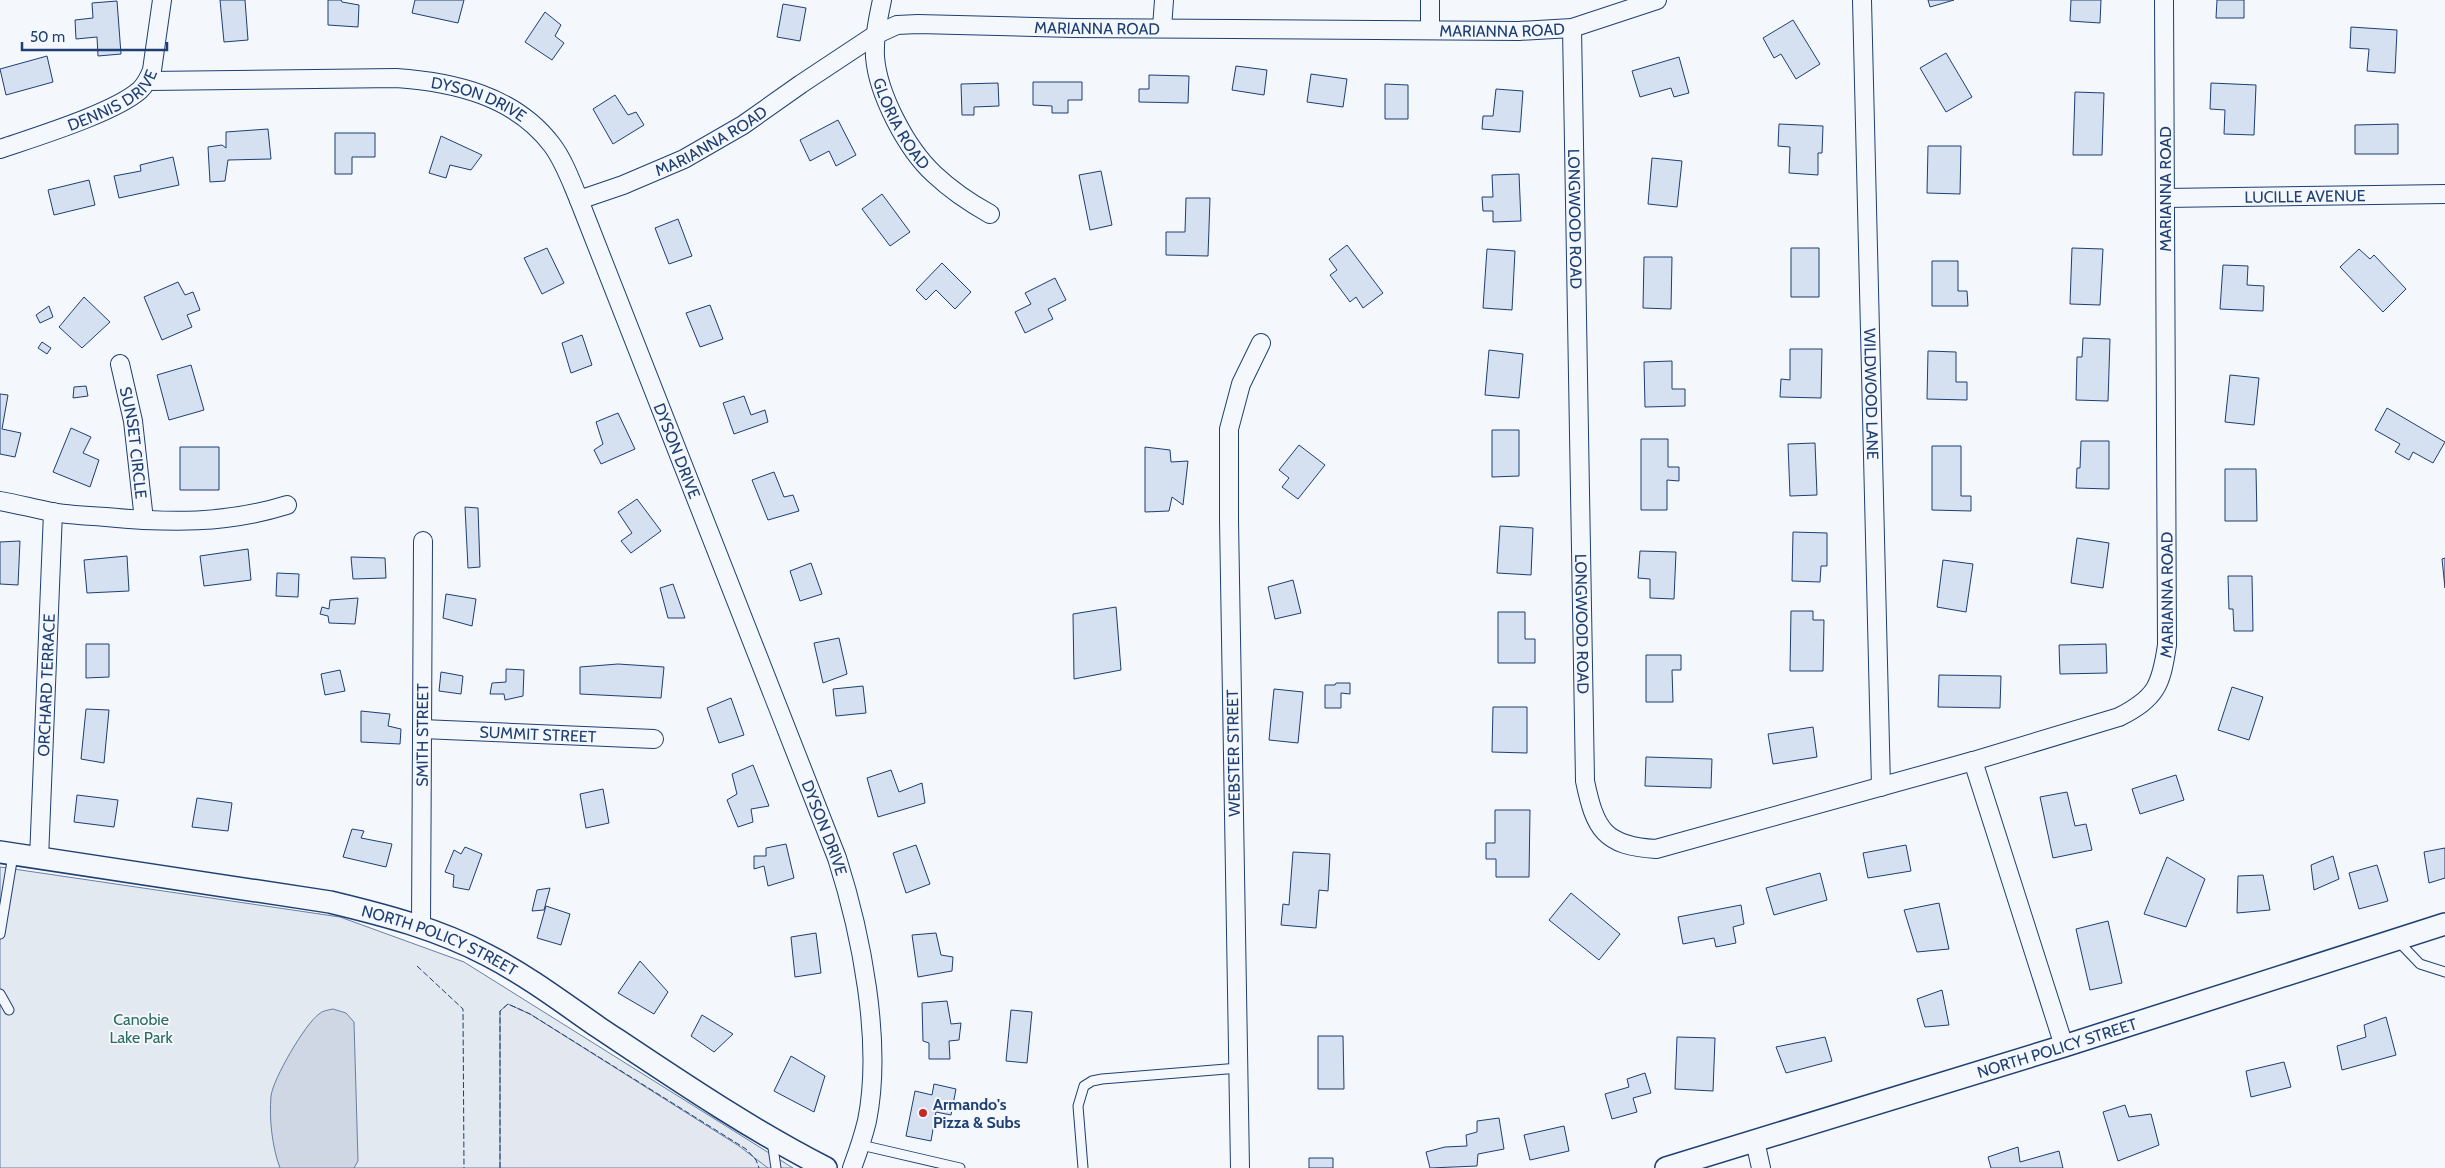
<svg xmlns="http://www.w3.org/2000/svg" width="2445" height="1168" viewBox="0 0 2445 1168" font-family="Cabin,sans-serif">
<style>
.green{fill:#e3e9f0;stroke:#687fa3}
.parking{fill:#e3e8f0;stroke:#687fa3}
.water{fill:#cfd7e4;stroke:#687fa3}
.building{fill:#d5e0f0;stroke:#1d3f73}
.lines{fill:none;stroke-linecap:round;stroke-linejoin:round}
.service-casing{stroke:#1d3f73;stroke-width:11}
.minor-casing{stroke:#1d3f73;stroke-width:20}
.tertiary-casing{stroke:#1d3f73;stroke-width:24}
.service{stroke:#f4f7fb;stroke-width:9}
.minor{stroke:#f4f7fb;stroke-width:18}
.tertiary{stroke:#f4f7fb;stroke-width:21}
.fence{stroke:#1d3f73;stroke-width:1;stroke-dasharray:6 2.5;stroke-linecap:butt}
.poi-dot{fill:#c62828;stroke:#f4f7fb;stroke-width:2}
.labels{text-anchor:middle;stroke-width:4;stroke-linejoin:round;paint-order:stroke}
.street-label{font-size:16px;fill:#1d3f73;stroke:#f4f7fb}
.park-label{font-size:16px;fill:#2c6c60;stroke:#f4f7fb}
.poi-label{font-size:16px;font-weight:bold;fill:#1d3f73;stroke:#f4f7fb;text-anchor:start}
</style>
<rect width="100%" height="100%" fill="#f4f7fb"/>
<!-- green -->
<path class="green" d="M0,867L340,917L464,962L793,1168H0Z"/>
<!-- parking -->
<path class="parking" d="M508,1004L530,1014L739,1146L768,1168H500V1011Z"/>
<!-- water -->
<path class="water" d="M333,1009L346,1013L354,1022L358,1161L354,1168H280C272,1147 269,1118 271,1096C273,1079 305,1024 319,1014C322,1011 328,1010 333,1009Z"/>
<!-- building -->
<path class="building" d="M220,0H245L248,40L224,42Z
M328,0H341L342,2L359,5L358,27L328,25Z
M415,0H464L458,23L412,13Z
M1928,0H1954L1930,7Z
M2071,0H2101L2100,23L2070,21Z
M2217,0H2244V18H2216Z
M117,1L121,54L98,56L97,37L76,39L75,20L93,18L92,3Z
M783,4L806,8L800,41L777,37Z
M545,12L561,25L555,36L564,43L552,60L525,42Z
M1793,20L1820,64L1796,79L1781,54L1774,58L1763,38Z
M2351,27L2397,30L2395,73L2367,71L2369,49L2350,48Z
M1946,53L1972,97L1946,112L1920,68Z
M47,56L53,82L6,95L0,69Z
M1679,57L1689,93L1674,97L1671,88L1640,97L1632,71Z
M1236,66L1267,70L1264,95L1232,90Z
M1311,74L1347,79L1343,107L1307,102Z
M1149,75L1189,76L1188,103L1139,102V89H1149Z
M1033,82H1082V100H1068V113H1052V106L1033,105Z
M998,83L999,106L974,107V115H962L961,84Z
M2211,83L2256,85L2254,135L2224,134L2225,110L2210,109Z
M1385,84L1408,85V119H1385Z
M1496,89L1523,91L1520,132L1482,129L1483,116H1493Z
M2075,92L2104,93L2102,155H2073Z
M615,95L628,115L636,112L644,125L613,144L593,109Z
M838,120L856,155L836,166L829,151L810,161L800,140Z
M1779,124L1823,126L1822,153H1818V175L1789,173L1790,147L1778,146Z
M2398,124V154H2355V125Z
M268,129L271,159L228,160L225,181L210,182L208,147L222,145L226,148V132Z
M335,133H375V157H352V174H335Z
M441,136L482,155L471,170L450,165L446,178L429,173Z
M1928,146H1961L1960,194L1927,193Z
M173,157L179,185L119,198L114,176L141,171L140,165Z
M1652,158L1682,161L1677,207L1648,204Z
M1101,171L1112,225L1090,230L1079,175Z
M1519,174L1521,221L1493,222V211H1483L1482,197H1493L1492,175Z
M89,180L95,205L54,215L48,190Z
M882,194L910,232L890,246L862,209Z
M1186,198H1210L1208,256L1166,255V232H1185Z
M678,219L692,256L669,264L655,228Z
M1347,245L1383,293L1363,308L1356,297L1350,302L1330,275L1337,270L1329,259Z
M547,248L564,283L542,294L524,258Z
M1791,248H1819V297H1791Z
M2072,248L2103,249L2100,305L2070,304Z
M1487,249L1515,251L1512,310L1483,308Z
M2359,249L2370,259L2374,255L2406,289L2383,312L2340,267Z
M1644,257H1672L1671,309L1643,308Z
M1932,261H1958V291H1967L1968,306H1932Z
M942,263L971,292L955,309L936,290L926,300L916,290Z
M2223,265L2248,266L2247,285L2264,286L2263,311L2220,309Z
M1055,278L1066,300L1048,309L1053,319L1025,333L1015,312L1031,304L1025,293Z
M178,282L185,295L193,292L200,310L187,315L192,327L162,340L144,297Z
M84,297L110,322L82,348L59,327Z
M710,305L723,339L700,347L686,313Z
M49,306L53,317L40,323L36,315Z
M582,335L592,365L571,373L562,343Z
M2083,338L2110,339L2108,401L2076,400L2077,357H2082Z
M42,342L51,348L47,354L38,348Z
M1790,349H1822L1821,398L1780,397L1781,379L1790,380Z
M1489,350L1523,354L1519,398L1485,395Z
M1928,351L1956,352V382H1967V400L1927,399Z
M1672,361V389H1685V406L1645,407L1644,362Z
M191,365L204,410L169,420L157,375Z
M2230,375L2259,378L2254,425L2225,422Z
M86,386L88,396L73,398L74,387Z
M0,394L8,395L2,429L21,433L15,457L0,454Z
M744,396L751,415L765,410L768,422L734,434L723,403Z
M2387,408L2445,442L2433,463L2413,452L2409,460L2395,452L2400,444L2375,430Z
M618,413L635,449L601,464L594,450L603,444L596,422Z
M71,428L91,437L83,453L99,460L90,487L53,472Z
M1492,430H1519V476L1492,477Z
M1641,439H1668V467H1679V481L1667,480V510H1641Z
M2081,441H2109V489L2076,488L2077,468H2080Z
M1815,443L1817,495L1790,496L1788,444Z
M1299,445L1325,465L1298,499L1282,487L1289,478L1279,470Z
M1932,446H1961V496H1971V511L1932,510Z
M180,447H219V490H180Z
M1145,447L1170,450L1171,462L1188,461L1183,505L1172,497L1169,511L1145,512Z
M2225,469H2256L2257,521H2225Z
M774,472L784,497L793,495L799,511L768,520L752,480Z
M637,499L661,531L631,553L621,541L632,533L618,512Z
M465,507L478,508L480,567L468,568Z
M1500,526L1533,528L1531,575L1497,573Z
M1793,532L1827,533V566H1821L1820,582L1792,581Z
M2077,538L2109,543L2103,588L2071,583Z
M20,541L18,585L0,584V542Z
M248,549L251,580L204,586L200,556Z
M1640,551L1676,552L1674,599L1650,598V579L1638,578Z
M127,556L129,591L87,593L84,560Z
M351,557L385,558L386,578L353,579Z
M2445,558V588L2442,559Z
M1943,560L1973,564L1966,612L1937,607Z
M811,563L822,594L800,601L790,571Z
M277,573L299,574L298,597L276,596Z
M2228,576H2252L2253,631H2234L2233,609H2229Z
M1293,580L1301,613L1275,619L1268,587Z
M673,584L685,618H668L660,588Z
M446,594L476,599L472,626L443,618Z
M358,598L355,624L329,623L328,616L320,614L322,607L329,609L330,600Z
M1116,607L1121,670L1074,679L1073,614Z
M1791,611H1813V620H1824L1823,671H1790Z
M1498,612H1525V639H1535V663H1498Z
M839,638L847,674L823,683L814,643Z
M86,644H109V677L86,678Z
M2106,644L2107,673L2060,674L2059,645Z
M1646,655H1681V670H1672L1673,702H1646Z
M618,664L664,667L661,698L580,694V667Z
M506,669L524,670L523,696L505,700L504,694H490L492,683L506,682Z
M340,670L345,691L325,695L321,674Z
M441,672L463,676L461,694L439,691Z
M1939,675L2001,676L2000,708L1938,707Z
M1336,683H1350V694L1341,693V708H1325V685H1335Z
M863,686L866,713L836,716L833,689Z
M2232,687L2263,697L2249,740L2218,730Z
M1274,689L1303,692L1298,743L1269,740Z
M731,698L744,735L719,743L707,708Z
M1493,707H1527V753L1492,752Z
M86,709L109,710L104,763L81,759Z
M361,711L390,714L388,726L401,729L400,744L361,742Z
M1813,727L1817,757L1773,764L1768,734Z
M1646,757L1712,759L1711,788L1645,786Z
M753,765L769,806L751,809L753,822L738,827L727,800L737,794L732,774Z
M891,770L899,792L922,783L925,803L878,817L867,778Z
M2176,775L2184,800L2140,814L2132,789Z
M603,789L609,823L586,828L580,794Z
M2067,792L2075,826L2086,824L2092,850L2053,858L2040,797Z
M77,795L118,800L114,827L74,822Z
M197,798L232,803L228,831L192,827Z
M1495,810H1530L1529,877H1496V859H1486V843H1495Z
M352,829L364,831L361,838L392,844L386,867L343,857Z
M786,844L794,878L768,886L764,866L754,869V856H766V848Z
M916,845L930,884L906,893L893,853Z
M1906,845L1911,871L1868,878L1863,853Z
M465,847L482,854L469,890L453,887L454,875L445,872L454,850L461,854Z
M2445,848V878L2429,883L2424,852Z
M1293,852L1330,854L1328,891L1319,890L1316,928L1281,925L1283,904L1289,905Z
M2333,856L2339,879L2314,890L2311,865Z
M2167,857L2205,879L2186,927L2144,914Z
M2377,865L2388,901L2359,909L2349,873Z
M1820,873L1827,900L1774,915L1766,888Z
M2263,875L2270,910L2237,913L2238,876Z
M550,888L544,910L532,911L537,890Z
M1571,893L1620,934L1599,960L1549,920Z
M1939,903L1949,949L1917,952L1904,910Z
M1741,905L1744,924L1733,927L1736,943L1716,947L1714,938L1683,944L1678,917Z
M546,906L570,914L561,945L537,938Z
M2108,921L2122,983L2090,990L2076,929Z
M816,933L821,973L795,977L791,937Z
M936,933L941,955L953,957L952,971L918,977L912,935Z
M640,961L668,992L654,1014L618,993Z
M1942,990L1949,1025L1925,1027L1917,999Z
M947,1001L951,1024L961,1023L959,1040L949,1041L950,1059H929V1043L923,1041L922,1003Z
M1011,1010L1032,1012L1027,1063L1006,1061Z
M702,1015L733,1034L714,1052L691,1036Z
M2386,1017L2396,1055L2342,1070L2337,1046L2366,1037L2364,1025Z
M1318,1036H1343L1344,1089H1318Z
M1677,1037L1715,1038L1713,1091L1675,1089Z
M1825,1037L1832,1061L1786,1073L1776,1047Z
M791,1056L825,1076L814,1112L774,1091Z
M2284,1062L2291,1087L2251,1097L2246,1071Z
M1645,1073L1651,1093L1633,1098L1637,1112L1612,1119L1605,1094L1629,1087L1627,1079Z
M934,1084L956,1089L951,1115L936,1112L931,1141L906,1136L915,1091L932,1095Z
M2125,1105L2129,1117L2151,1114L2159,1145L2118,1161L2103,1112Z
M1499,1118L1504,1149L1478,1154L1477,1166L1430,1168L1426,1152L1445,1147L1467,1146L1466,1135L1477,1132V1121Z
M1564,1126L1569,1151L1530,1160L1524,1135Z
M2018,1147L2020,1162L2059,1151L2063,1168H1991L1988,1157Z
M1309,1158H1333V1168H1309Z"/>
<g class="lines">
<!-- service casing -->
<g class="service-casing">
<path id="service" d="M0,934L13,855
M2397,940L2420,964L2445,972
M0,994L9,1010
M772,1141L776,1168
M861,1145L960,1168
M1083,1168L1078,1106L1084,1086L1092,1081L1102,1079L1239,1068"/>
</g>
<!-- minor casing -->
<g class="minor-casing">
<g id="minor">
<path id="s1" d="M882,0C878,19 874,37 875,57C878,94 906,148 934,174C951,190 970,203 990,214"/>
<path d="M1430,0V30"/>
<path id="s2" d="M1862,0L1881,787"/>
<path d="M1162,28L1164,0"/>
<path id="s3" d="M1572,28L1585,781C1595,829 1604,846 1656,849L1973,761"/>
<path id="s4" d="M148,81L396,78C454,82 515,96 552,145C564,161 571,181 579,200L837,858C861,933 883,1042 867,1121C863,1137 858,1152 852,1168"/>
<path id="s5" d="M0,149C35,137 114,113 140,90C146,84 149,78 152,70L162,0"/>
<path id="s6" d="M2165,198L2445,194"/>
<path id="s7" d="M579,200L623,185L684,159L743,125L801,84L875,35L897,25L918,24L1073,28L1519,31L1572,28L1657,0"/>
<path id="s8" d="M120,364L133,421L144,520"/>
<path d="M0,501C18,504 35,509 52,512C70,515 88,516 106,517C169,523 226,524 287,505"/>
<path id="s9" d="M422,729L654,739"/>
<path id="s10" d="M39,859L53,512"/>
<path id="s11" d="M421,927L423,541"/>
<path id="s12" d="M2064,1046L1973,761L2119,717C2156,698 2161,686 2167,645L2164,0"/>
<path d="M1755,1141L1761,1168"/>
<path d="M1240,1168L1229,520V429L1241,384L1261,343"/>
</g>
</g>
<!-- tertiary casing -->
<g class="tertiary-casing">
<g id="tertiary">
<path id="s13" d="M0,852L330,902C384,915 438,929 487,955C526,975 562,1002 598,1027C673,1077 746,1127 826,1168"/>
<path id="s14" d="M1666,1168L2064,1046L2445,924"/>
</g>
</g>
<!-- service -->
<use href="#service" class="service"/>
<!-- minor -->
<use href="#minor" class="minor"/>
<!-- tertiary -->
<use href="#tertiary" class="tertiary"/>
<!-- fence -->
<path class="fence" d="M417,966L463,1009L464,1168
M500,1168V1011L508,1004L530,1014L746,1149L756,1160L759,1168"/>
</g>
<!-- markers -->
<circle class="poi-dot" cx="923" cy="1113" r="5"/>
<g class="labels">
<!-- street labels -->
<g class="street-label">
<text dy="6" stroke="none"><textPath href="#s7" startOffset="565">MARIANNA ROAD</textPath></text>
<text dy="6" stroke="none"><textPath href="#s7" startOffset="970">MARIANNA ROAD</textPath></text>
<text dy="6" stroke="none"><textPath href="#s5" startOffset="124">DENNIS DRIVE</textPath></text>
<text dy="6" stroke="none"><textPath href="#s4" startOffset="334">DYSON DRIVE</textPath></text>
<text dy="6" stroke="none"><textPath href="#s1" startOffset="130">GLORIA ROAD</textPath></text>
<text dy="6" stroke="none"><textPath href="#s7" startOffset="145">MARIANNA ROAD</textPath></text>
<text transform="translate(2165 189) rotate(-90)" y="6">MARIANNA ROAD</text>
<text dy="6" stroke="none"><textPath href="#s6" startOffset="140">LUCILLE AVENUE</textPath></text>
<text dy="6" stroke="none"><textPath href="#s3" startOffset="191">LONGWOOD ROAD</textPath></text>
<text dy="6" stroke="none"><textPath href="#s2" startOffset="394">WILDWOOD LANE</textPath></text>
<text dy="6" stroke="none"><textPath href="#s8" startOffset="80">SUNSET CIRCLE</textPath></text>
<text dy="6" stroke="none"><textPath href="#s4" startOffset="754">DYSON DRIVE</textPath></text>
<text dy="6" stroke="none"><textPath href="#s12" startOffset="594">MARIANNA ROAD</textPath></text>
<text dy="6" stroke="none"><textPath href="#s3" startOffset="596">LONGWOOD ROAD</textPath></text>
<text dy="6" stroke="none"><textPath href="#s10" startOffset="174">ORCHARD TERRACE</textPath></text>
<text dy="6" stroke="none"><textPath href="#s11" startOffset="192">SMITH STREET</textPath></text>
<text dy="6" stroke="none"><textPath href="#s9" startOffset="116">SUMMIT STREET</textPath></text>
<text transform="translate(1233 753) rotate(-91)" y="6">WEBSTER STREET</text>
<text dy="6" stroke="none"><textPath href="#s4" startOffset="1159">DYSON DRIVE</textPath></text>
<text dy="6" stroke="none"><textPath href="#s13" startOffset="450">NORTH POLICY STREET</textPath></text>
<text dy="6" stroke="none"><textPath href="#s14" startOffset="409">NORTH POLICY STREET</textPath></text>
</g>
<!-- park labels -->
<g class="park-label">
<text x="141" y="1025">Canobie<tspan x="141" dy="18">Lake Park</tspan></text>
</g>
<!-- poi labels -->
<g class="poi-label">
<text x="933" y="1110">Armando's<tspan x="933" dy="18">Pizza &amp; Subs</tspan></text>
</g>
</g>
<!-- scale -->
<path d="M22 42v8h145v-8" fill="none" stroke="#1d3f73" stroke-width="2.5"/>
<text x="30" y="42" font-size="15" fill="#1d3f73" stroke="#f4f7fb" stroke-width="4" paint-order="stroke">50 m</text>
</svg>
